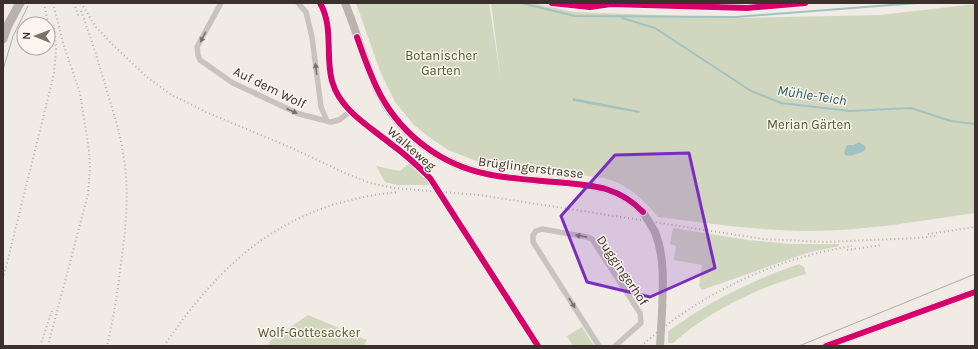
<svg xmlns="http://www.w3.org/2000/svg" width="978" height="349" viewBox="0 0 978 349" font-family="Karla,sans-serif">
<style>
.green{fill:#d1d6bf}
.water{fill:#a1c2c1}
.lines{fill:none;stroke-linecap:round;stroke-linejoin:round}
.stream{stroke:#a1c2c1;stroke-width:2}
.minor{stroke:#c9c3be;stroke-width:5.5}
.secondary{stroke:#bab3ae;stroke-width:8}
.primary{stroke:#b8b1ad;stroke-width:9}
.tram{stroke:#b1aca8;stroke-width:1}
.rail{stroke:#b1aca8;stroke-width:2;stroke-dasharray:1 3;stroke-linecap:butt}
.minor-bridge{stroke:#c9c3be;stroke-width:5.5}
.secondary-bridge{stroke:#bab3ae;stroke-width:8}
.cycleway-casing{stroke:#fbf5ee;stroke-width:8}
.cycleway{stroke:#d6006c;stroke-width:6}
.oneway{fill:#7b726d}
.marked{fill:#7b2cbf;fill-opacity:0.2;stroke:#7b2cbf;stroke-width:3;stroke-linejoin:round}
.labels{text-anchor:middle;stroke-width:3;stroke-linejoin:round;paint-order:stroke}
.park-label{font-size:13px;fill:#4a5a2e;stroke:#fbf5ee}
.street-label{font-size:13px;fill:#3b302b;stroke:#fbf5ee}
.water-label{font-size:14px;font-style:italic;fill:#1f5a5e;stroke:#fbf5ee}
</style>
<rect width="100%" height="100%" fill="#f0ebe5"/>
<!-- green -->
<path class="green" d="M356,3H489L501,80L491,3H532L574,12L736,18L880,15L975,4V213C918,221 861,232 803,231C754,230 706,223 658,217C642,198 628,184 604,178L482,163L448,150L429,137L414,125L395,102L380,71Z
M698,3H784V4L740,5C730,1 727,5 717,6C712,6 706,5 700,5Z
M410,163L425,177L430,185H397L385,182L376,166L400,171Z
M673,228L748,240L792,244H839V246L807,253L702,290L699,286L702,265L674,260L676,246L670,244Z
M799,264L804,267L806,274C759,287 710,310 673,343H668V332L670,330C712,300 751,281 799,264Z
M308,315L367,340L364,346H268L270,341Z
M582,327L594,346H573L567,336Z"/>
<!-- water -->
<path class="water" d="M573,98L640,111L639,113L573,101Z
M859,142L865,146L866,149C862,153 851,157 845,155L844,152L847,145H854Z"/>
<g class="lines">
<!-- stream -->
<path class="stream" d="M521,3L575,16L736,17L917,3
M622,18L655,28L751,91L781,103L850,111L911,108L951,121L975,124"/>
<!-- minor -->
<path class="minor" d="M221,3L197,47L198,55L200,60L233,83L299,114L331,122L339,120L351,111
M298,3L306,12L312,37L321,107L327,121
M320,3C336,31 322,67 337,95C345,108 358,118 370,127C391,143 419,162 434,183
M450,207L466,234L538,346
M599,346L533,242V235L536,231L542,229L587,237L592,239L640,313L641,323L615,346"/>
<!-- secondary -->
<path class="secondary" d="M345,3C357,32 365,63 378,91C399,134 441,165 488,174C513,180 540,180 566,183C597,186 620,188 643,212
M655,232C665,257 663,285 662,312
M826,346L975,292"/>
<!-- primary -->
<path class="primary" d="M3,39L8,25L20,3"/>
<!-- tram -->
<path class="tram" d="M3,70L13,36L28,6
M799,346L975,274"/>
<!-- rail -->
<path class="rail" d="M44,3L50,34
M74,3L79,18
M81,3L96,27L112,44L147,77L170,94L206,112L294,149L345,173L370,183L394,188L479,195L763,239L824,242L918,238L935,236
M81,11C91,37 99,64 107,91C114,114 121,136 124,159C130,197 125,234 120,271C117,296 113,321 107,346
M928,234L975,227
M847,250L882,245
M3,279L54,74L56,49L54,25
M40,346L53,308
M48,346L88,194L90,168L89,150L80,93L64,46L53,3
M164,346C224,257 289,202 399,192
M641,346C653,336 666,325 679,316C731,280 790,256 852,246"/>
<!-- minor-bridge -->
<path class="minor-bridge" d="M434,183L450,207"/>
<!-- secondary-bridge -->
<path class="secondary-bridge" d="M643,212L655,232
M660,346L662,312"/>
<!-- cycleway casing -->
<g class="cycleway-casing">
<path id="cycleway" d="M320,3C334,27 325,56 332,81C340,110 369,126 391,144C405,154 418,166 430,178L538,346
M552,3L590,7L611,4L747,8L805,3
M357,37C364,57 371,78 381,96C403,136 442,165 487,174C513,180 540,180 566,183C597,186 620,188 643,212
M826,346L975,292"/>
</g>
<!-- cycleway -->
<use href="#cycleway" class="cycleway"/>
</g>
<!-- one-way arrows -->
<defs><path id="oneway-solid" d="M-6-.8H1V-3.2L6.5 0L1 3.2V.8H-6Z"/></defs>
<g class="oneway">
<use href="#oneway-solid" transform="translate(203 37) rotate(118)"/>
<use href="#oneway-solid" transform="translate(316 69) rotate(-97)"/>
<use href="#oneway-solid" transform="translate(292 111) rotate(25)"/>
<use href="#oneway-solid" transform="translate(581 236) rotate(-169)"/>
<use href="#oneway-solid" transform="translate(572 303) rotate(58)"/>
</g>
<!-- marked area -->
<path class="marked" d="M689,153L715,268L650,297L587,282L561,216L615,155Z"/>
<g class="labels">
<!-- park labels -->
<g class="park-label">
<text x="441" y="60">Botanischer<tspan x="441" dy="15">Garten</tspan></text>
<text x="809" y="129">Merian Gärten</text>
<text x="309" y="337">Wolf-Gottesacker</text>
</g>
<!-- street labels -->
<g class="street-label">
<text transform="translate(270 87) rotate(26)" y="5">Auf dem Wolf</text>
<text transform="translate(412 148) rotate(41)" y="5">Walkeweg</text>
<text transform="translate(531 167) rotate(7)" y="5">Brüglingerstrasse</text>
<text transform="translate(623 270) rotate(56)" y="5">Duggingerhof</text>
</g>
<!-- water labels -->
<g class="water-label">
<text transform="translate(812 95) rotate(9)" y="5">Mühle-Teich</text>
</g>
</g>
<!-- border -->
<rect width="978" height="349" fill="none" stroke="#3b302b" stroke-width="8"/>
<!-- north arrow -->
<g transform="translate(36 36) rotate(271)"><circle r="19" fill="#fbf5ee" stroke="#aea6a0"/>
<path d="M0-3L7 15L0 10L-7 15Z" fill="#7a716c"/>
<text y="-6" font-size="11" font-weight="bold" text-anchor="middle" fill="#3b302b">N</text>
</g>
</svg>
